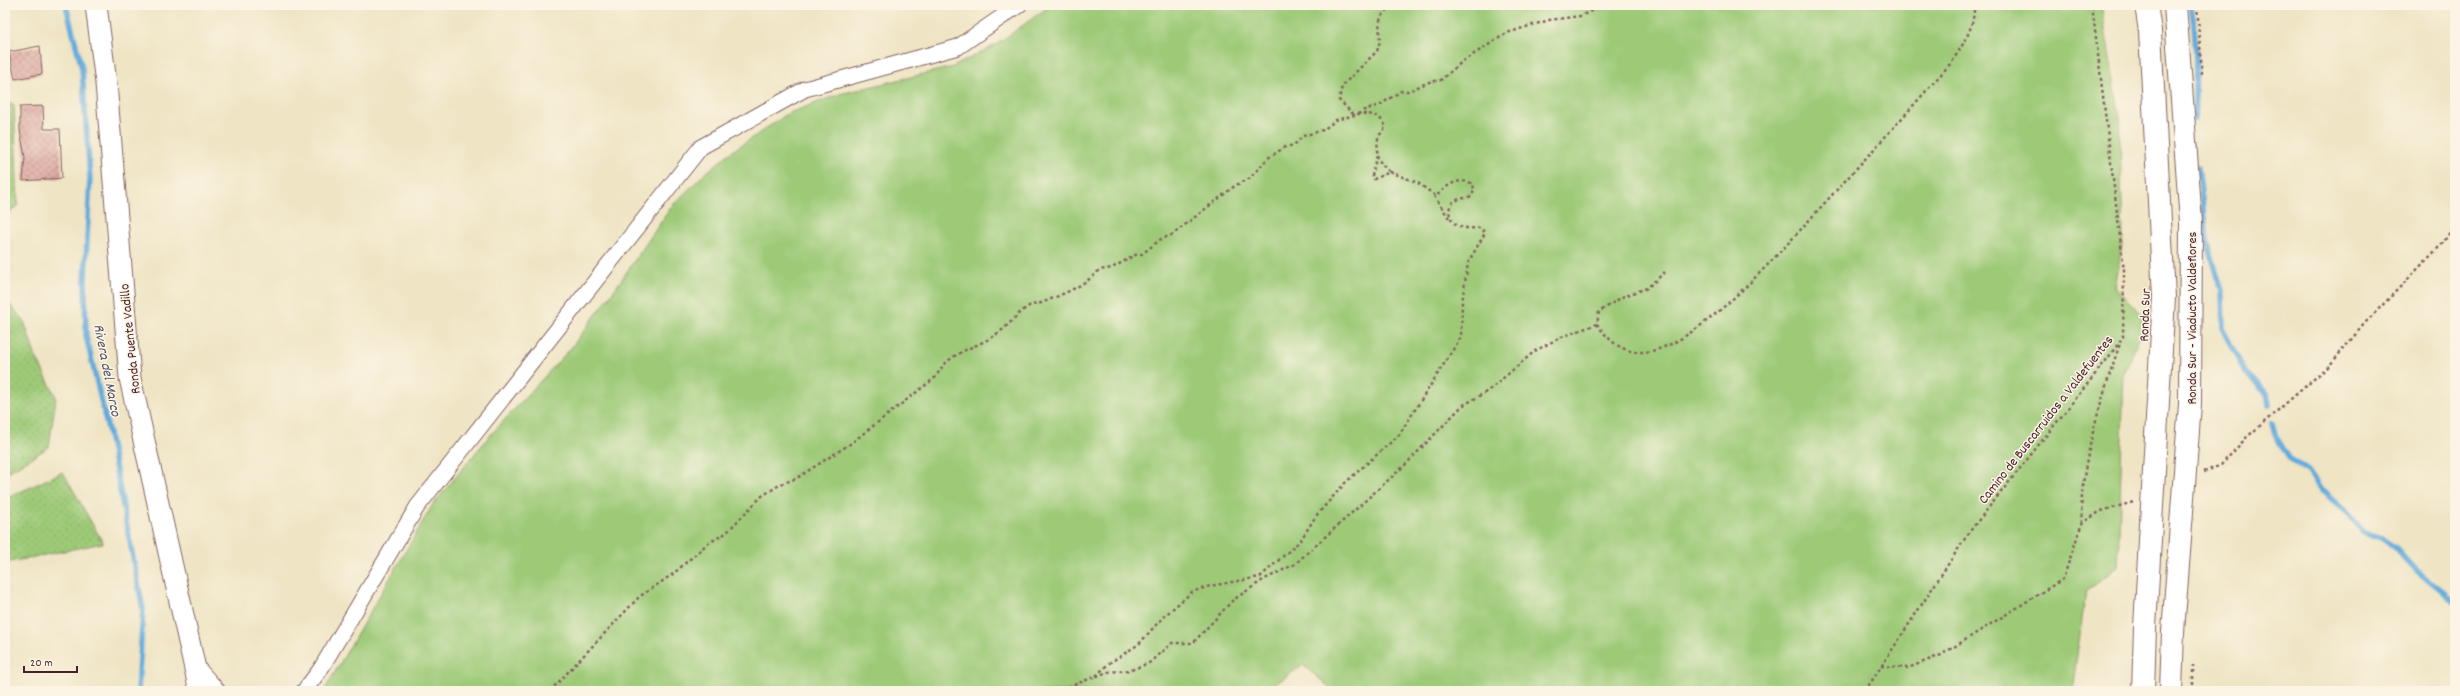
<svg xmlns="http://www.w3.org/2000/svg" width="2460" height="696" viewBox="0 0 2460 696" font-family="Dekko,sans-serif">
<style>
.grass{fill:#9eca78;stroke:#747452}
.garden{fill:url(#garden-dots);stroke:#747452}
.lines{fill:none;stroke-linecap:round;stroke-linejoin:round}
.stream{stroke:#65abdb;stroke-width:5.5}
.building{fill:url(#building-cross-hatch)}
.minor-casing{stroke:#846461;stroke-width:17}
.secondary-casing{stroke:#846461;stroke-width:23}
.trunk-casing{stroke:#846461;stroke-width:24}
.path{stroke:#846461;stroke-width:2.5;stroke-dasharray:3 3;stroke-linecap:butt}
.minor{stroke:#fff;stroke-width:15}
.secondary{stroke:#fff;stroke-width:21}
.trunk{stroke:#fff;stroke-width:22}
.trunk-bridge-casing{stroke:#846461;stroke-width:24;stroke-linecap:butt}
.path-bridge{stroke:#846461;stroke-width:2.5;stroke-dasharray:3 3;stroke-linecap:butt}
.trunk-bridge{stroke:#fff;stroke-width:22}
.labels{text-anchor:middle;stroke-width:3;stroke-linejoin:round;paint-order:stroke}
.street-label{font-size:14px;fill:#4a1f2b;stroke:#fcf5e5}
.water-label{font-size:15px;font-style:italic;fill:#535069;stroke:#fcf5e5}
</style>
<defs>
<pattern id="garden-dots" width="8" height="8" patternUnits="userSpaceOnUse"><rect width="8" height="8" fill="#9eca78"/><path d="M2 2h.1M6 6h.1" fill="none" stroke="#8aad68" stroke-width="1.8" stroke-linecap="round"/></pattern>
<pattern id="building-cross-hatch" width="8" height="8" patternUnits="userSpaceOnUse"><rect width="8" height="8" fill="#dda49e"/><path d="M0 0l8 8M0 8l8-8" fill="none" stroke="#b58581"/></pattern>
</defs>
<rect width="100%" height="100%" fill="#fcf5e5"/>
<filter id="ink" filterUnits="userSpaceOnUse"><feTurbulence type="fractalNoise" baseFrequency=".025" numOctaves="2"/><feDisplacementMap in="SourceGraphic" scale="8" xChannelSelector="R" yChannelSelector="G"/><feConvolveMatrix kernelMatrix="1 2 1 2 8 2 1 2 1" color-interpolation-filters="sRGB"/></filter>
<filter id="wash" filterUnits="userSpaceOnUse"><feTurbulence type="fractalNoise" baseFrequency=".012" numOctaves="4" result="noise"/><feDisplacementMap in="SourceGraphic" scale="16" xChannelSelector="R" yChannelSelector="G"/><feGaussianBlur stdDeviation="0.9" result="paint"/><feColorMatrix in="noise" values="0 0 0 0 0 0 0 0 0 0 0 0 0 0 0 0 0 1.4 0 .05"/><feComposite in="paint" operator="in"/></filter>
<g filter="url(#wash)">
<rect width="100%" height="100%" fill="#efe4c4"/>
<!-- grass -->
<path class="grass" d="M1051,5H2101L2119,111L2123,238L2115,288L2148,320L2124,371L2118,567L2086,590L2072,691H1334L1303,665L1265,691H324L432,506L487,439L571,348L613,292L672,206L701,177L731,152L789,113L840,94L953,67L997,44Z"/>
<!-- garden -->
<path class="garden" d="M5,102L14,105L18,206L5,215Z
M5,299L24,321L35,355L56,397L49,447L5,474Z
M63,472L103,543L5,563V499Z"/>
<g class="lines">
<!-- stream -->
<path class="stream" d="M66,5L82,69L90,177L85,282L86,336L109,434L143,609L138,691
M2191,5C2198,43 2196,80 2194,118
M2198,168L2207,240L2222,291L2223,330L2245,372L2267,394L2269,405
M2272,423L2276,437L2289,458L2308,471L2321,490L2350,515L2361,531L2381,538L2397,549L2417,571L2455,602"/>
</g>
<g id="blocks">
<!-- building -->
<path class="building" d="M40,46L42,74L15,79L9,52Z
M43,106L44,129H60L62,178L23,181L25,157L20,130V107Z"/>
</g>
</g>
<g filter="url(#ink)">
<use href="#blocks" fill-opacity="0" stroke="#846461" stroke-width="1"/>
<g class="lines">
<!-- minor casing -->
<g class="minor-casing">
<path id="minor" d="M196,666L218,691
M304,691L320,670L417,507L701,147L805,89L958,47L1019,5"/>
</g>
<!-- secondary casing -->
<g class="secondary-casing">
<path id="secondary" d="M96,5L106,83L130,378L200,691"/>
</g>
<!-- trunk casing -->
<g class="trunk-casing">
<path id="trunk" d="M2143,691L2145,627
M2171,691L2173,632"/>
</g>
<!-- path -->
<path class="path" d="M1964,5L1974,8
M1377,155L1381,164L1390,172
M1434,196L1449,218
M1665,272L1647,288L1622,297L1599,312L1597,324C1609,341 1622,353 1643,352C1699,350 1794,236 1831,196C1872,152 1912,107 1951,63C1963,45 1975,27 1974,5
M2204,472L2221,465L2247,437L2329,366L2365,323L2442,244L2455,225
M2082,523C2077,473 2104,389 2121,341
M1881,666L1908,668L1941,655L2063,579L2082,523L2101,511L2134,502
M1096,676L1108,664L1139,644L1163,617L1192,592L1210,586L1260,577L1300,541L1316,516L1346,482L1399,435L1461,337L1462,302L1468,263L1485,233L1481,228C1474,228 1465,229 1459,226C1448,222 1445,204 1457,200C1462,198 1468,198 1472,196L1474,190L1473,184C1457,176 1447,186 1436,196L1418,183L1398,175L1390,172L1374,179L1372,176L1377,154L1378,137L1386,127C1379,111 1366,115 1352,113L1339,100L1342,86L1377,51C1386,30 1368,19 1396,5
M550,691L639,597L673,574L707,544L726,533L762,496L781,484L797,478L850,444L936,377C950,348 980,349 1002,330C1011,323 1019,312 1029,306C1034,304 1040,304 1044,302C1063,294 1086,285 1099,270L1112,268L1135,255L1142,254L1161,239L1172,235L1236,185L1250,178L1268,158L1285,147L1294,145L1303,136L1323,130L1336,120L1359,114L1364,110L1380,105L1401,91H1409L1429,82L1441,80L1463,61L1507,33L1549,20L1581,16L1603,5
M1057,691L1108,672L1131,670L1149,663L1172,643H1193L1233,600L1263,580L1295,564L1405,465L1462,406L1488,391L1535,351L1559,338L1597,324
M1865,691L1970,531L2108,358L2123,337L2124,270L2092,5
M2193,691V665"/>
<!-- minor -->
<use href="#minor" class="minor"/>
<!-- secondary -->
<use href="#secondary" class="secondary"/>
<!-- trunk -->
<use href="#trunk" class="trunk"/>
<!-- trunk-bridge casing -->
<g class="trunk-bridge-casing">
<path id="trunk-bridge" d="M2145,627L2164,297L2150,31L2146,5
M2173,632L2190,404L2191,222L2175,5"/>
</g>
<!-- path-bridge -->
<path class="path-bridge" d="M2197,5L2202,74"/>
<!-- trunk-bridge -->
<use href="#trunk-bridge" class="trunk-bridge"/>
</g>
</g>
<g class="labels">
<!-- street labels -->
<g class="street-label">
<text transform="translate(2144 315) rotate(-88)" y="5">Ronda Sur</text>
<text transform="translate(2191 318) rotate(-90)" y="5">Ronda Sur - Viaducto Valdeflores</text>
<text transform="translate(129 339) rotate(-96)" y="5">Ronda Puente Vadillo</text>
<text transform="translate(2045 419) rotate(-52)" y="5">Camino de Buscarruidos a Valdefuentes</text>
</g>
<!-- water labels -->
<g class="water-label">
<text transform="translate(108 370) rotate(79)" y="5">Rivera del Marco</text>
</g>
</g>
<!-- margin -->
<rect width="2460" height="696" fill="none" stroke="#fcf5e5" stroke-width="20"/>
<!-- scale -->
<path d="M24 666v6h53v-6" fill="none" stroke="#4a1f2b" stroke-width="2"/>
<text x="30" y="666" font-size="12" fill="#4a1f2b" stroke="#fcf5e5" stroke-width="3" paint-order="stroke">20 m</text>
</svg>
